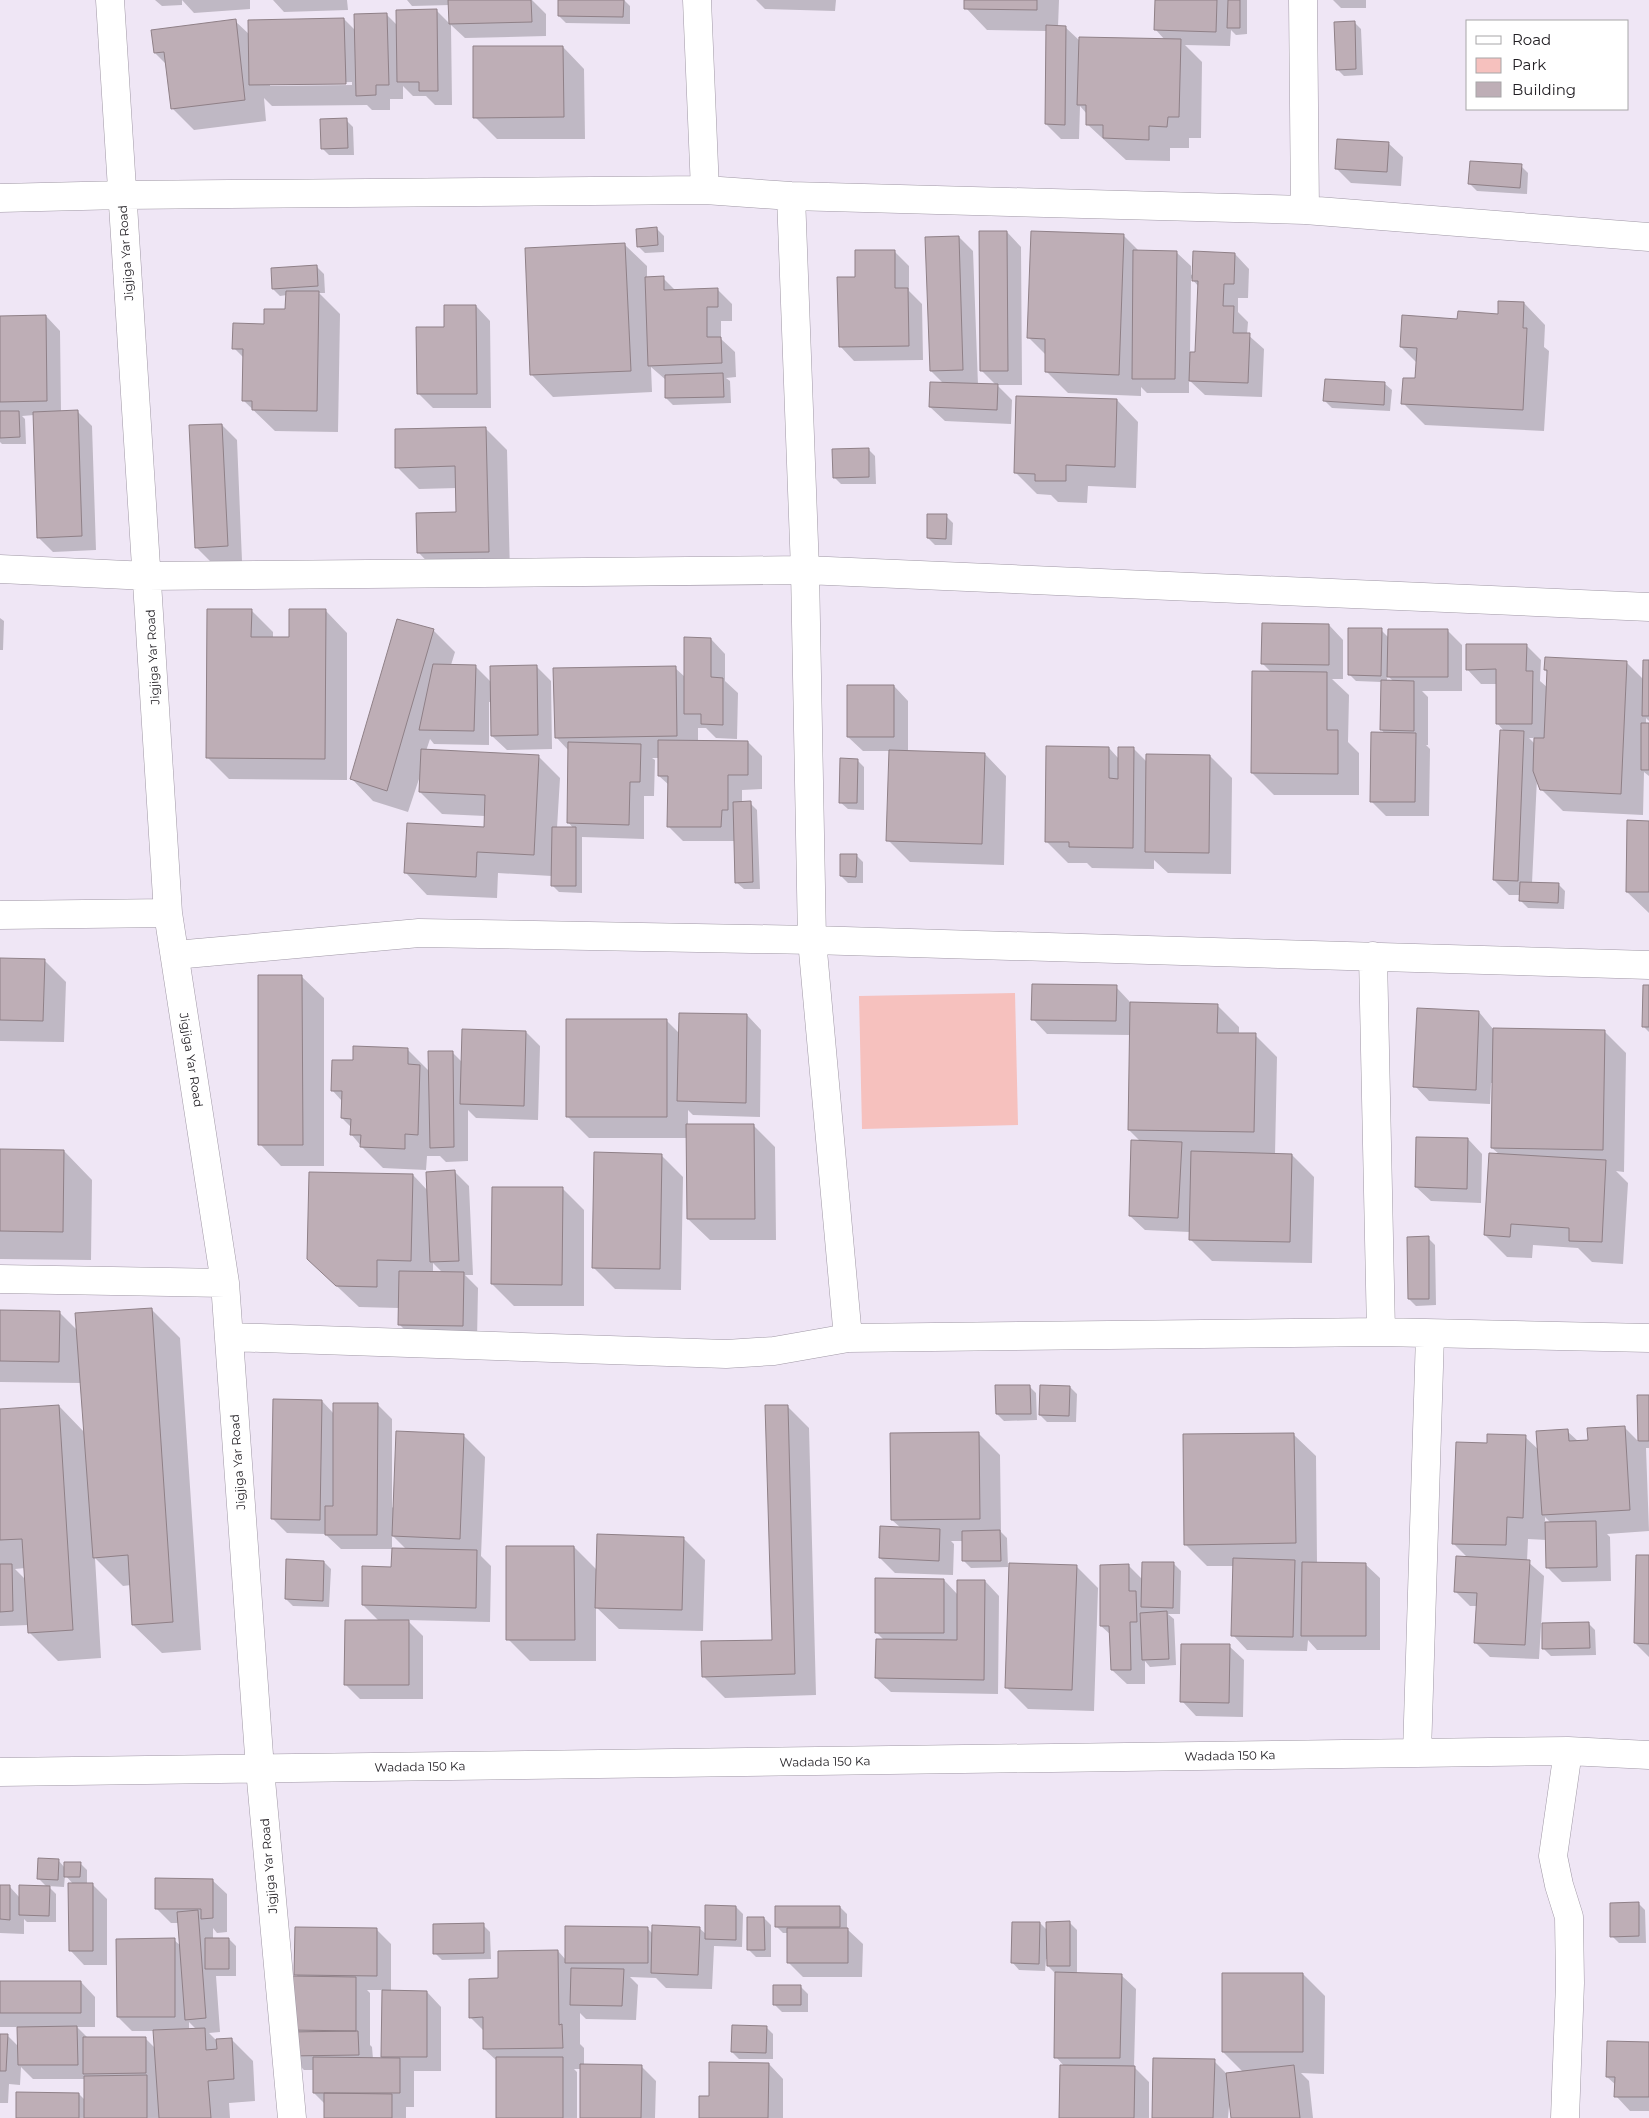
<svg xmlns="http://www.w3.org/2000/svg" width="1649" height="2118" viewBox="0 0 1649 2118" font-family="Montserrat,sans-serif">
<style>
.green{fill:#f6c1be}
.shadow{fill:#0003;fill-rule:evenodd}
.building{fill:#beaeb6;stroke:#8f8087}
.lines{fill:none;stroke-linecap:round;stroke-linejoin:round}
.minor-casing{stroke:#a098a5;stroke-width:29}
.minor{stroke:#fff;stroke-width:28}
.labels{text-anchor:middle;stroke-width:4;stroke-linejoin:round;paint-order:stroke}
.street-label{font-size:12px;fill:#232025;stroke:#fff}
</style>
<rect width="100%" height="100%" fill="#efe6f5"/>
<!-- green -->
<path class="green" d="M1015,993L1018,1125L862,1129L859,996Z"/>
<!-- shadow -->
<path class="shadow" d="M155,0H250V9L194,13L182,0V5L162,6Z
M273,0H347L348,10L284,12Z
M407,0H532L546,14V36L465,38L451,25L452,105H435L426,96H413L403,86V99H390V110H372L367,105L272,106L264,98L266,121L194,130L173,109L167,65L155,53L235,21L250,35L344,19L356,31L387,15L397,25L436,10L450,24V5L412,6ZM352,82V85L270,86V84Z
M559,0H624L630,6V24L566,23L559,16Z
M756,0H836L835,11L765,9Z
M966,0H1059L1058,27H1065L1080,41L1165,40L1156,30V0H1247V34L1236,35L1231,30L1230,46L1185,45L1202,62L1201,138H1189V148H1170V161L1126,160L1087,124V114L1080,106L1079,139H1061L1046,124L1047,31L987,30L966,8Z
M1333,0H1366V8H1341Z
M1354,22L1361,29L1363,75L1344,76L1337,69Z
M563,47L584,69L585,139H497L475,117Z
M346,120L353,127L354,155H329L322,148Z
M1388,143L1403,157L1401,186L1351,183L1337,169Z
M1521,166L1528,173L1527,194L1477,191L1470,184Z
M657,229L664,236V252L645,253L638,246Z
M1007,232L1021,247L1022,385H997L1012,400L1011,424L945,421L930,407L944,384L931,371L959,237L973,251L978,385H996L981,370Z
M1123,235L1139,251L1176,252L1191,266V275L1235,254L1249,269L1248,298H1238V312L1248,322L1247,334L1264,349L1262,397L1205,395L1189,380V393H1147L1141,387V396L1068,393L1046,371V355L1029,338ZM1191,278L1199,287L1197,354H1190Z
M625,245L647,266V278H663L676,291L718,290L732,304V321H721V339L735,352L736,377L726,378L730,381L731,403L673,405L666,398V380L651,367L652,392L553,397L532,375Z
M894,251L909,266V291L922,304L923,360L854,361L840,346L856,278Z
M317,267L324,274L325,293H319L340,314L338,432L275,431L243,400L244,358L234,348L286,311L287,295L280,296L273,289Z
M1524,303L1545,325L1544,347L1549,351L1544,431L1425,425L1403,403L1417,380V363L1401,347L1458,320L1499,315Z
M476,306L490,321L491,408H433L418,393L445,328Z
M46,316L60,331L61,412L77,411L92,426L96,550L53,552L38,537L34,415L22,416L25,419L26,444H2L0,442V317Z
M1385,384L1392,390L1390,411L1332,408L1325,401Z
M1117,400L1138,422L1136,488L1088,486L1087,503L1058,502L1051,495L1037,494L1015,472Z
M222,425L237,440L242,561L211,562L196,547Z
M485,428L507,450L510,574L440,575L419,553L457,513V488L419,489L397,467Z
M868,449L875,456L876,484H841L834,477Z
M946,516L953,523L952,545H935L928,538Z
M251,610L273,632V638H291L326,611L347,633V780L229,779L207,757Z
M0,618L4,621L3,650H0Z
M1329,625L1343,640V679H1332L1349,695L1348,742L1359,753V795H1274L1252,773L1272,673L1262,663Z
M433,630L455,652L451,665L475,666L491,682L536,666L551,681L552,749L507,750L492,736V702H489V745L434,744L430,739L426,751L538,756L560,778L557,828L574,829L568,822L569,751L556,737L675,668L685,677L711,639L725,654V681L738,693L737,739L716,738L706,728H698V742H748L762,756V789L742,790V803H750L757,810L760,889H744L736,882L735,841H683L669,827V785L659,776V758H652L655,760L654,796H644V839L582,837V893L559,892L552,885V876L498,873L497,898L427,895L406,873L485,828V816L442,814L420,792L421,773L408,812L373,801L352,779Z
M1381,630L1389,638L1447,630L1462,645V691H1422L1428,697V745H1426L1430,749L1429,816H1386L1371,801L1385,734L1381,729L1382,682L1356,681L1349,674ZM1387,675L1394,682H1387Z
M1526,645L1541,660L1540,681L1548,688V673L1545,670L1626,662L1644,680L1649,662V721L1646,718V724H1649V776L1644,772L1643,815L1563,811L1541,789L1537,778L1532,883L1558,884L1565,891L1564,909L1528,908L1521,901V895H1509L1494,880L1505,732L1497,723V684H1481L1467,669ZM1529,738H1536L1535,744Z
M894,686L908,701V752L985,754L1006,776L1004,865L910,862L888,840L890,751H863L848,737Z
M1109,748L1119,759L1133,748L1147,762L1210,756L1232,778L1231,874L1168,873L1154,860V869L1092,868L1087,863H1068L1046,841Z
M857,760L864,767V810L848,809L840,802Z
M1649,822V913L1627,892Z
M856,855L863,862V883H848L841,876Z
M0,959L44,960L66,982L64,1042L0,1041Z
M302,977L324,998V1166H281L260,1144Z
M1116,987L1131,1003L1217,1005L1239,1027V1034L1255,1035L1277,1057L1275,1155H1292L1314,1177L1312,1263L1212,1261L1190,1239V1232L1145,1230L1130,1216L1140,1141L1129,1130L1131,1035L1047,1034L1033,1019Z
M1649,987V1032L1644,1027Z
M1479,1012L1493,1029L1604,1031L1626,1053L1624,1172L1616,1171L1628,1183L1623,1264L1592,1262L1578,1248L1533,1245L1532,1258L1507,1257L1485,1235L1499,1154L1492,1148L1493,1083H1491L1490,1104L1429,1101L1415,1086Z
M747,1015L761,1030L760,1117L693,1115L688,1110V1125H753L775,1147L776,1240H710L688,1219V1138H589L567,1116L666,1020L680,1034Z
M526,1032L540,1046L538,1120L476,1118L468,1110V1161L446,1162L440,1156H427L426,1170L383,1168L362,1147L351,1134L352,1128L342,1118V1101L332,1090L354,1062L408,1050L429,1071L452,1052L462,1062Z
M1468,1139L1482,1154L1481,1203L1431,1201L1416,1187Z
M0,1150L64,1151L92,1180L91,1260L0,1259Z
M661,1155L683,1177L681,1290L615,1289L593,1267Z
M455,1172L469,1186L473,1275H465L478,1288L477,1340L414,1339L399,1324V1308L359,1307L308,1259L413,1175L428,1191ZM433,1263L443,1273H433Z
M562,1188L584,1210V1306H514L492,1284Z
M1428,1238L1435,1245L1436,1305L1416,1306L1409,1299Z
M151,1309L180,1338L201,1650L162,1653L133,1625L131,1585L123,1586L95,1558L101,1658L58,1661L29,1632V1625L0,1626V1410L59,1406L85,1433L82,1383L0,1382V1312H59L78,1331ZM25,1568L26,1580L15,1569Z
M1029,1386L1036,1393L1037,1420L1004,1421L997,1414Z
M1070,1387L1077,1394L1076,1422H1047L1040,1415Z
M1649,1396V1448H1646L1649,1531L1607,1534L1610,1537L1611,1581L1562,1582L1547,1567V1540L1528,1539L1527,1561L1544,1576L1539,1659L1490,1657L1476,1643L1478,1606H1470L1456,1592L1468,1558L1453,1543L1488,1444L1525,1437L1539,1450L1567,1431L1579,1442L1590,1441L1624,1427L1639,1442L1638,1397ZM1545,1517L1552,1524H1545Z
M322,1401L334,1414L377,1404L392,1419V1508L463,1435L485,1457L481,1556L491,1566L490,1622L407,1620L423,1636V1699H360L345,1684L379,1621L363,1605L407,1550L392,1535V1549H341L325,1534L287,1533L272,1518Z
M787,1406L809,1428L816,1695L725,1698L703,1676L773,1641Z
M978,1433L1000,1455L1001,1532L1007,1538L1008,1567L971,1568L964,1561L963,1541H951L954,1544L953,1575L895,1573L880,1558L901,1528L892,1520Z
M1294,1435L1316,1456L1317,1563L1365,1564L1380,1578V1650H1317L1308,1640L1307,1651L1247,1650L1233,1635L1234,1566H1207L1185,1544Z
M683,1538L705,1560L703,1631L619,1629L596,1607V1661H530L508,1639L574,1547L598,1571Z
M1649,1556V1657L1635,1643Z
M324,1562L331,1569L329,1607L293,1606L286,1599Z
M1174,1564L1181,1571L1180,1614H1168L1174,1619L1176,1665L1150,1667L1145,1661V1684H1127L1112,1670L1111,1635L1101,1626L1128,1565L1143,1580Z
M1076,1566L1098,1588L1094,1711L1028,1709L1006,1687Z
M944,1580L958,1595L985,1581L999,1596L998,1694L891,1692L876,1678L885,1641L876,1632Z
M1588,1623L1595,1630L1596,1655L1551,1656L1544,1649Z
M1229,1646L1244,1660L1243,1717L1196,1716L1182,1701Z
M58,1860L65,1868L80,1863L87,1870V1885L92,1884L107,1899V1965H84L70,1950L74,1885L65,1875L64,1887L48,1886L56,1894V1922H27L24,1919V1934L0,1933V1887H10L20,1898L47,1887L39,1879Z
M212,1880L227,1894V1932L217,1933L213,1928V1940L229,1939L236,1946V1976H216L220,2032L209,2033L216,2040L231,2039L253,2061L255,2101L229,2103L230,2118H17L79,2094L85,2100V2079H33L21,2067L20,2085L9,2084L8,2103H0V2035H7L19,2047L18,2027H0V1982H81L95,1997V2027H77L88,2038H145L156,2049L155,2031H132L118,2017L174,1940L181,1946L179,1923H171L157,1909ZM189,2022L196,2029L189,2030Z
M1638,1903L1645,1910L1646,1943H1619L1612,1936Z
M736,1907L743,1914L742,1947L714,1946L712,1989L666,1988L656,1978L630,1977L638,1985L636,2020L586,2019L580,2013V2044L584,2048V2066H641L656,2081L655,2118H581V2069H574L577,2072V2118H497V2061L484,2049V2031L470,2017L499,1979L558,1951L566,1960L647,1928L653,1934L699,1928L706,1934Z
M840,1907L847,1914V1929L863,1944L862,1977H803L788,1962V1933H783L776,1926Z
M764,1918L771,1925V1957H756L749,1950Z
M1040,1923L1048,1931L1070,1923L1077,1930V1974L1121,1975L1136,1989L1134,2067L1149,2082V2118H1060L1064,2066L1056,2057L1055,1973L1048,1966V1959H1046L1045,1971L1019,1970L1012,1962Z
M483,1925L490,1932L491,1959L442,1960L435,1953Z
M377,1930L391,1944V1992H427L441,2007V2071H414V2107H406V2118H325V2104L314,2093V2070H304L289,2055L299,1978L296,1974ZM367,1990H383L382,2059H373L372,2047L370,2045V1993Z
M1303,1974L1325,1996L1324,2074L1301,2073L1309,2081L1313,2118H1232L1230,2095L1228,2118H1153L1214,2061L1227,2074L1243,2072L1223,2052Z
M801,1987L808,1994V2012H782L775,2005Z
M766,2027L773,2034V2059H739L732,2052Z
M1649,2043V2111H1630L1616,2096V2085L1607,2077Z
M769,2064L783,2079V2118H700Z"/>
<!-- building -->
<path class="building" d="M448,0H531L532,22L449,24Z
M558,0H624L623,17L558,16Z
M964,0H1037V10L964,9Z
M1155,0H1217L1216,32L1154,30Z
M1228,0H1240V28H1227Z
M437,9L438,91H419V82H397L396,10Z
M387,13L389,85H376V95L356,96L354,14Z
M344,18L346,84L249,85L248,20Z
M236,19L245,100L171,109L164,52L154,53L151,30Z
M1355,21L1356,69L1336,70L1334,22Z
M1046,25L1066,26L1065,125L1045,124Z
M1079,37L1181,39L1179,117H1168L1167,127L1149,126V140L1103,138V125H1086V105H1077Z
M473,46H563L564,117L473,118Z
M347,118L348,148L321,149L320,119Z
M1337,139L1389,142L1387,172L1335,169Z
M1470,161L1522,164L1520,188L1468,184Z
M657,227L658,245L637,247L636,229Z
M979,231H1007L1008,371H980Z
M1031,231L1124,234L1119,375L1045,372V339L1027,338Z
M959,236L963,370L930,371L925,237Z
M625,243L631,371L530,375L525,248Z
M855,250H895V288H908L909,346L839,347L837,277H855Z
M1133,250L1177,251L1175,379H1132Z
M1193,251L1235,253L1234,284H1224L1223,306H1234L1233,333H1250L1248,383L1189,381L1190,352H1195L1198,281H1192Z
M317,265L318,286L272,289L271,268Z
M664,276V290L718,288V307H707V337H721L722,363L648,366L645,277Z
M286,291H319L317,411L252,410V401H242L243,349H232L233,323L264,324V309H285Z
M1498,301L1524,302L1523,328H1527L1523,410L1401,404L1403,378H1415L1417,348L1400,347L1402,315L1457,319L1458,311L1498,314Z
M444,305H476L477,394H417L416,327H444Z
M46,315L47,401L0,402V316Z
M723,373L724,397L665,398V375Z
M1325,379L1385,382L1384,405L1323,401Z
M930,382L998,384L997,410L929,407Z
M1016,396L1117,399L1115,467L1066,465V481H1035V474L1014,473Z
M78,410L82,536L37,538L33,412Z
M0,411H19L20,437L0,438Z
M222,424L228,546L195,548L189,425Z
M486,427L489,552L417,553L416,513L456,512L455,466L395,468V429Z
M869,448V477L833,478L832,449Z
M927,514H947L946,539L927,538Z
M207,609H252L251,637H289V609H326L325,759L206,758Z
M397,619L434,629L387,791L350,779Z
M1262,623L1329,624V665L1261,664Z
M1348,628H1382L1381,676L1348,675Z
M1388,629H1448V677H1387Z
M684,637L711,638V677L723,678V725L701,724V714H684Z
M1466,644H1527L1526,671H1533L1532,724H1496V669L1466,670Z
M1545,657L1627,661L1621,794L1540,790L1533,771L1534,738H1544L1547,670H1544Z
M1643,660H1649V716H1642Z
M433,664L476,665L474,731L419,730Z
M537,665L538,735L491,736L490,666Z
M676,666L677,736L555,738L553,668Z
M1252,671L1327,672V730H1338V774L1251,773Z
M1381,680L1414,681V731L1380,730Z
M847,685H894V737H847Z
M1641,723H1649V770H1641Z
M1500,730L1524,731L1518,881L1493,880Z
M1371,732L1416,733L1415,802H1370Z
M658,740L748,741V775H728V810H722L721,827H667L668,776H658Z
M568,742L641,744L640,782H630L629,825L567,823Z
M1046,746L1109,747V778L1118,779V747H1134L1133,848L1069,847V842H1045Z
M421,749L539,755L534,855L477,852L476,877L404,873L407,823L484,827L485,795L419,792Z
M889,750L985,753L982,844L886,841Z
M1146,754L1210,755L1209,853L1145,852Z
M840,758L858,759L857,803H839Z
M751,801L753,882L735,883L733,802Z
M1627,820L1649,821V892H1626Z
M552,827H576V886H551Z
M840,854H857L856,877L840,876Z
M1520,882L1559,883L1558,903L1519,901Z
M0,958L45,959L43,1021L0,1020Z
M258,975H302L303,1145H258Z
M1032,984L1117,985L1116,1021L1031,1020Z
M1643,985H1649V1027H1642Z
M1130,1002L1218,1004L1217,1033H1256L1254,1132L1128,1130Z
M1417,1008L1479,1011L1476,1090L1413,1087Z
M679,1013L747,1014L746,1103L677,1101Z
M566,1019H667V1117H566Z
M1493,1028L1605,1030L1603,1150L1491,1148Z
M462,1029L526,1031L524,1106L460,1104Z
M353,1046L408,1048V1064L420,1065L418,1135L405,1134V1149L360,1147L361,1135H350L351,1119L341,1118L342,1091H331L332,1060H353Z
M428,1051H453L454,1147L430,1148Z
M686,1124H754L755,1219H687Z
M1416,1137L1468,1138L1467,1189L1415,1187Z
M1131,1140L1182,1142L1178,1218L1129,1216Z
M0,1149L64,1150L63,1232L0,1231Z
M1191,1151L1292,1154L1290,1242L1189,1240Z
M594,1152L662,1154L660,1269L592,1268Z
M1489,1153L1606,1160L1602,1242L1569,1241V1228L1511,1224L1510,1237L1484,1235Z
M455,1170L459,1261L430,1262L426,1172Z
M309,1172L413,1174L411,1261L377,1260V1287L336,1286L307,1259Z
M492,1187H563L562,1285L491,1284Z
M1429,1236V1299H1408L1407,1237Z
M399,1271L464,1272L463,1326L398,1325Z
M152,1308L173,1622L132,1625L128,1555L93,1558L75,1313Z
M0,1310L60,1311L59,1362L0,1361Z
M995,1385H1030L1031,1414H996Z
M1040,1385L1070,1386L1069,1416L1039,1415Z
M1637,1395H1649V1441H1638Z
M273,1399L322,1400L320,1520L271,1519Z
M333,1403H378L377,1535H325V1506H333Z
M59,1405L73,1630L28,1633L22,1539L0,1540V1409Z
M765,1405H788L795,1674L702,1677L701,1641L772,1640Z
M1625,1426L1630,1510L1542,1515L1536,1431L1568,1429L1569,1441L1588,1440L1587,1428Z
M396,1431L464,1434L460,1539L392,1536Z
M979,1432L980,1519L891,1520L890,1433Z
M1294,1433L1296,1543L1184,1545L1183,1434Z
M1487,1434L1526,1435L1523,1518L1507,1517L1506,1545L1452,1544L1456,1442L1487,1443Z
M1596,1521L1597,1567L1546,1568L1545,1522Z
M880,1526L940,1529L939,1561L879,1558Z
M1000,1530L1001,1561H962V1531Z
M597,1534L684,1537L682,1610L595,1608Z
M506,1546H574L575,1640H506Z
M392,1548L477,1550L476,1608L362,1605V1566L391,1567Z
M1636,1555H1649V1644L1634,1643Z
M1456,1556L1530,1560L1525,1645L1474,1643L1477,1593L1454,1592Z
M1233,1558L1295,1560L1293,1637L1231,1636Z
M286,1559L324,1561L323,1601L285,1599Z
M1142,1562H1174L1173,1608L1141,1607Z
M1302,1562L1366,1563V1636H1301Z
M1009,1563L1077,1565L1072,1690L1005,1688Z
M0,1564H12L13,1611L0,1612Z
M1129,1564V1591H1136L1137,1622H1130L1131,1670H1111L1109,1626H1100V1565Z
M875,1578L944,1579V1633H875Z
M957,1580H985L984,1680L875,1678L876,1639L957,1640Z
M1167,1611L1169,1659L1142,1660L1140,1613Z
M345,1620H409V1685H344Z
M1589,1622L1590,1648L1542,1649V1623Z
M1181,1644H1230L1229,1703L1180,1702Z
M38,1858L59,1859L58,1880L37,1879Z
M64,1862H81L80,1877H64Z
M155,1878L213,1879V1918L201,1919V1909H155Z
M68,1883H93V1951H69Z
M0,1885H10V1920L0,1919Z
M19,1885L50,1886L49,1916L19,1915Z
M1639,1902V1936L1610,1937V1903Z
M705,1905L736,1906V1940L705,1939Z
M775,1906H840V1927H775Z
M198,1910L206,2018L185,2020L177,1912Z
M747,1917H764L765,1950H747Z
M1070,1921V1966H1047L1046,1922Z
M1012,1922H1040L1039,1964L1011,1963Z
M484,1923V1953L433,1954V1924Z
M652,1925L700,1927L698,1975L651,1973Z
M565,1926L648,1927V1963H565Z
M295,1927L377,1928V1976L294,1975Z
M787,1928H848V1963H787Z
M175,1938V2017H117L116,1939Z
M205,1938H229V1969H205Z
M558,1950L559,2025L562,2024L563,2048L483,2049V2017L469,2018V1979L498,1978V1951Z
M571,1968L624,1969L622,2006L570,2005Z
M1055,1972L1122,1974L1120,2058H1054Z
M1222,1973H1303V2052H1222Z
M291,1976L356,1977V2031L291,2030Z
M0,1981H81V2013H0Z
M773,1985H801V2005H773Z
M382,1990L427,1991V2057H381Z
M732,2025L767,2026L766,2053L731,2052Z
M77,2026L78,2065H18L17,2027Z
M205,2028L206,2050L217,2049L216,2039L232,2038L234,2079L208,2081L211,2118H159L153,2030Z
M358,2031L359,2055L288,2056V2032Z
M0,2034H8L6,2071H0Z
M83,2037H146V2073L83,2074Z
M1607,2041L1649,2042V2097H1614L1615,2077H1606Z
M313,2057L400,2058V2093H313Z
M496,2057H563V2118H496Z
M1153,2058L1215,2059L1213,2118H1152Z
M709,2062L769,2063L768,2118H699V2096H709Z
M580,2064L642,2065L641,2118H580Z
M1060,2065L1135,2066L1134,2118H1059Z
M1294,2065L1300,2118H1231L1226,2073Z
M147,2075V2118H84V2076Z
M16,2092L79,2093V2118H16Z
M324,2093L392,2094V2118H324Z"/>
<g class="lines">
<!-- minor casing -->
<g class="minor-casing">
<path id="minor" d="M110,0L168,913L225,1283L260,1769L292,2118
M697,0L705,190
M1303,0L1305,210
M791,196L805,570L812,940L848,1338
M0,198L123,195L705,190L791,196L1305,210L1649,237
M0,569L148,576L805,570L1649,607
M0,915L168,913
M175,955L419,933L812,940L1649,965
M1373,956L1381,1332
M0,1279L225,1283
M229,1337L726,1354L774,1351L848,1338L1381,1332L1649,1338
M1417,1753L1430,1335
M0,1772L1568,1751L1649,1755
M1565,2118L1570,1983L1569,1917L1559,1885L1553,1856L1568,1751"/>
</g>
<!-- minor -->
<use href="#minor" class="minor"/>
</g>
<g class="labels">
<!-- street labels -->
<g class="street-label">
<text transform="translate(126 253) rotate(-94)" y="4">Jigjiga Yar Road</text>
<text transform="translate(153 657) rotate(-93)" y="4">Jigjiga Yar Road</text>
<text transform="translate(191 1060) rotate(81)" y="4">Jigjiga Yar Road</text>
<text transform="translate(238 1462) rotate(-94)" y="4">Jigjiga Yar Road</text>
<text transform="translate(1230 1756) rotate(-1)" y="4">Wadada 150 Ka</text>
<text transform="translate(825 1762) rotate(-1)" y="4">Wadada 150 Ka</text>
<text transform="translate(420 1767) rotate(-1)" y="4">Wadada 150 Ka</text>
<text transform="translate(269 1866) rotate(-95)" y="4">Jigjiga Yar Road</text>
</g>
</g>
<!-- legend -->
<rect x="1466" y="20" width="162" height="90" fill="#ffffff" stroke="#a7a6a8"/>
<rect x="1476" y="36" width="25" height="8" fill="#ffffff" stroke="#a7a6a8"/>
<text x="1512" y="45" font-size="15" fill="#232025">Road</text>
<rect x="1476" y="58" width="25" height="15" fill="#f6c1be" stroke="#a7a6a8"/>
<text x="1512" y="70" font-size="15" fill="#232025">Park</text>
<rect x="1476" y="82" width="25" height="15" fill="#beaeb6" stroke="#a7a6a8"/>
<text x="1512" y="95" font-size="15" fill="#232025">Building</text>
</svg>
